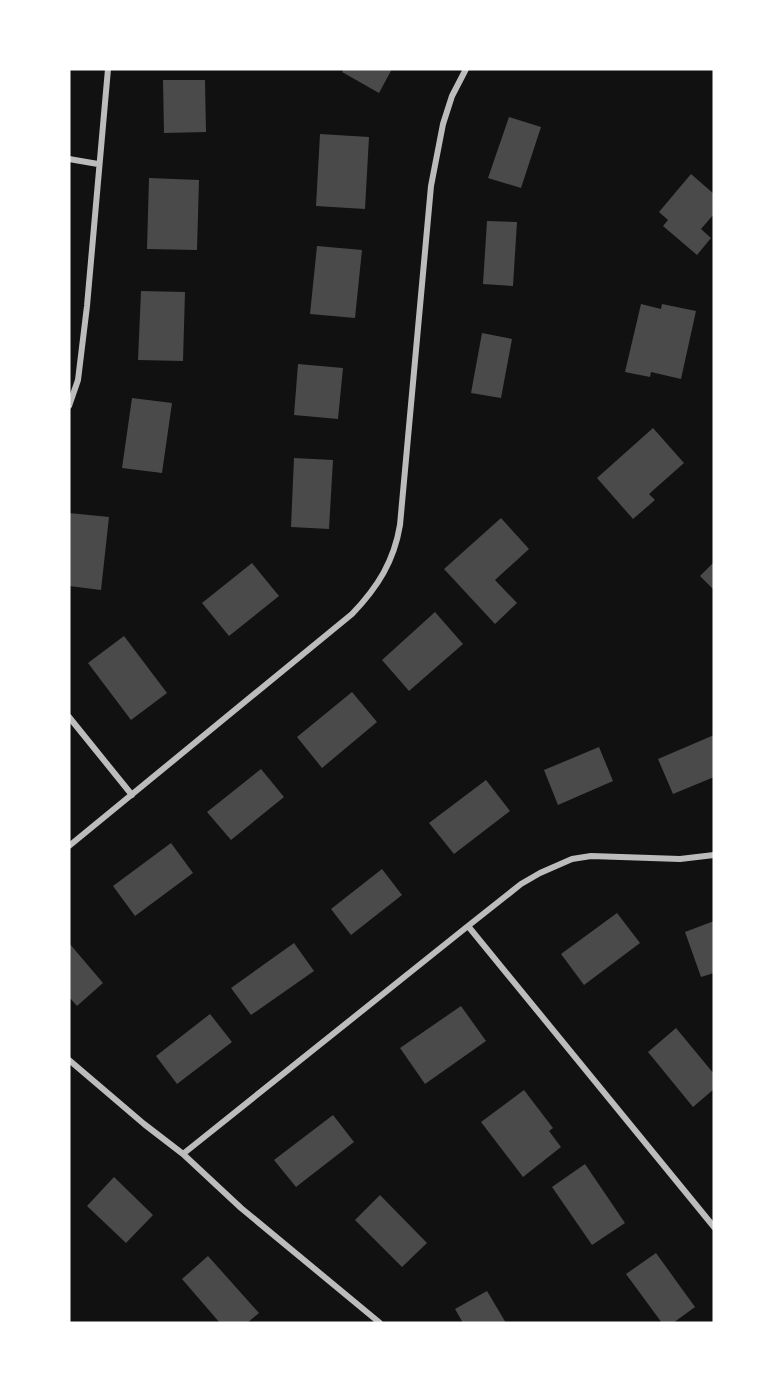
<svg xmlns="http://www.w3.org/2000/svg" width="783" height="1392" viewBox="0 0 783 1392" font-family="'DejaVu Sans',sans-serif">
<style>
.building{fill:#4a4a4a}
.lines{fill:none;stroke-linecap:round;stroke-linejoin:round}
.minor{stroke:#bcbcbc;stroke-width:6}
</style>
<rect width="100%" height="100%" fill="#111"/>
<!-- building -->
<path class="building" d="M344,69H392L379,93L342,72Z
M163,80H205L206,132L164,133Z
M509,117L541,127L521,188L488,178Z
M320,134L369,137L365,209L316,206Z
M691,174L714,194V214L701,229L711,238L697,255L663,226L668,220L659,212Z
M149,178L199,180L197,250L147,249Z
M487,221L517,222L513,286L483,284Z
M317,246L362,250L355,318L310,314Z
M141,291L185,292L183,361L138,360Z
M641,304L661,309L662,304L696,311L681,379L651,372L650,377L625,372Z
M482,333L512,339L501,398L471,393Z
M298,364L343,368L338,419L294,415Z
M132,398L172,403L162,473L122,468Z
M653,428L684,463L649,494L655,500L633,519L597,478Z
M294,458L333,460L329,529L291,527Z
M69,513L109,517L101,590L69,586Z
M501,518L529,549L495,580L517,603L495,624L444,569Z
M714,562V590L700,576Z
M252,563L279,596L229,636L202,603Z
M435,612L463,644L409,691L382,660Z
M124,636L167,693L131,720L88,663Z
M352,692L377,722L322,768L297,737Z
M714,735V777L673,794L658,759Z
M599,747L613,781L558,805L544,770Z
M261,769L284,797L231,840L207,812Z
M486,780L510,811L454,854L429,823Z
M171,843L193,873L135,916L113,886Z
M382,869L402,895L351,935L331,909Z
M617,913L640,943L584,985L561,954Z
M714,921V973L701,977L685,932Z
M69,943L103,983L77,1006L69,997Z
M294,943L314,971L251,1015L231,988Z
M461,1006L486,1041L425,1084L400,1048Z
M210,1014L232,1042L177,1084L156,1056Z
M676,1028L714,1074V1089L693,1107L648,1052Z
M524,1090L553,1128L549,1131L561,1147L523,1177L481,1122Z
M333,1115L354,1142L296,1187L274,1160Z
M585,1164L625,1223L592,1245L552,1187Z
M114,1177L153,1215L126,1243L87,1206Z
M380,1195L427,1243L402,1267L355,1220Z
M656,1253L695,1307L673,1323H662L626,1274Z
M208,1256L259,1313L247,1323H220L182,1279Z
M487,1291L506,1323H463L455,1309Z"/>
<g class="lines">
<!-- minor -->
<path class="minor" d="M69,159L98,164
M69,406L78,380L87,306L108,69
M69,717L132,795
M69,846L352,614C378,587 394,561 400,525L431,186L443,124L452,96L466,69
M468,926L714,1227
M69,1060L144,1124L183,1154L241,1208L380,1323
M183,1154L468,926L521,884L540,873L572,859L591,856L680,859L714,855"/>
</g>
<!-- border -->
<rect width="783" height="1392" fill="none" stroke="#ffffff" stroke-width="141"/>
</svg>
